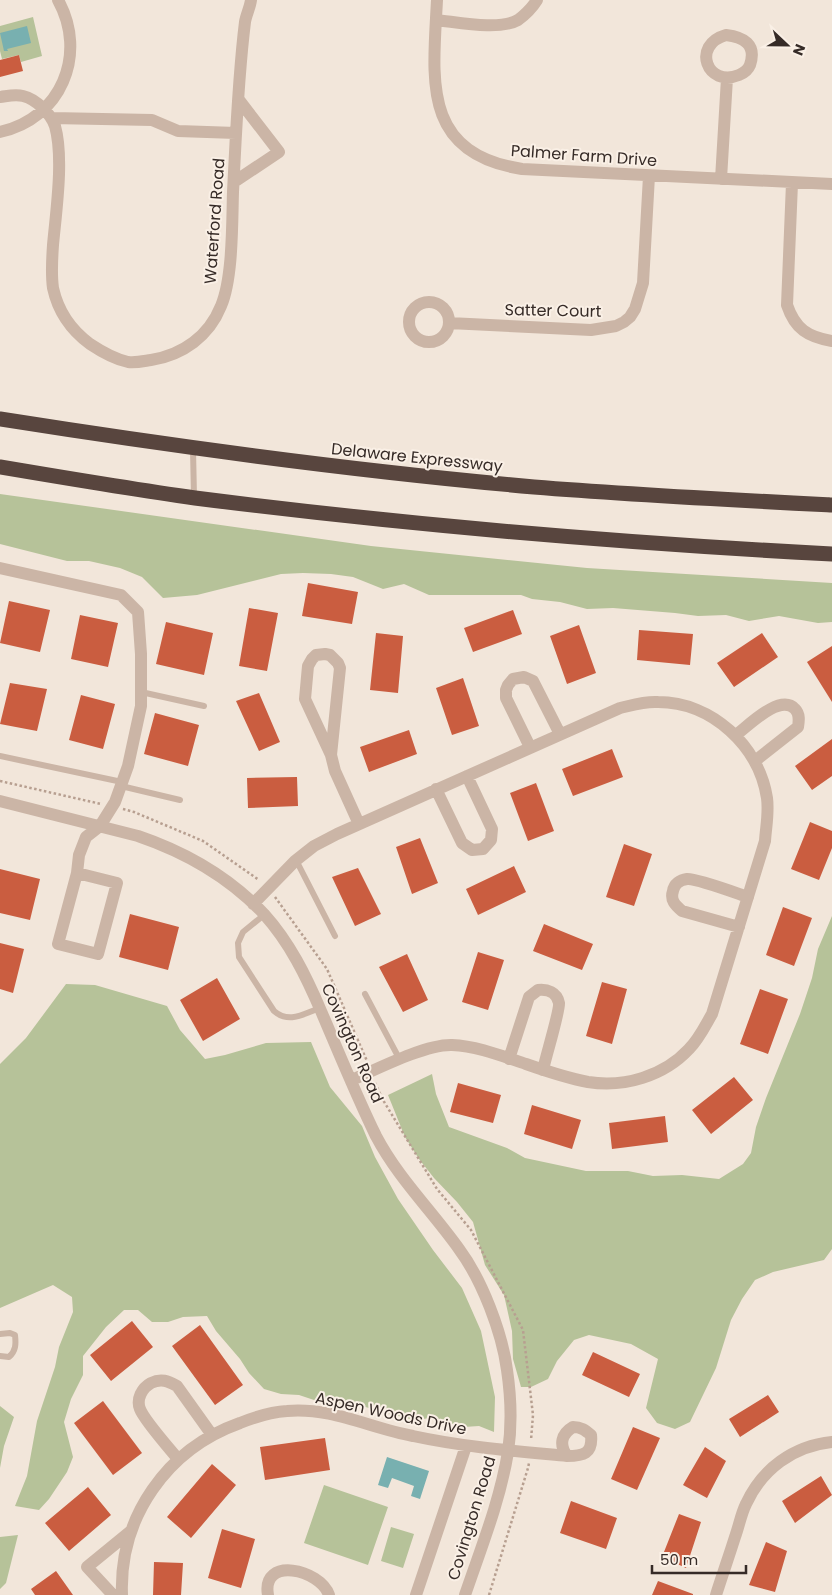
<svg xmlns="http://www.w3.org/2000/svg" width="832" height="1595" viewBox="0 0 832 1595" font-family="Poppins,sans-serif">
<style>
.green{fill:#b6c299}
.water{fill:#78b0b0}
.building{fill:#ca5d40}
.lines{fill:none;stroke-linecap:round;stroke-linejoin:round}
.path{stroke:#b79f90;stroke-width:2.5;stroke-dasharray:2.5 2.5;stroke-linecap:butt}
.service{stroke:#cbb5a6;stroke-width:6}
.minor{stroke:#cbb5a6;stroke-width:12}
.motorway{stroke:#58453e;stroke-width:15}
.labels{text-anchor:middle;stroke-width:4;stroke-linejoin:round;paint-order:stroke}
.street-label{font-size:16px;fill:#362b27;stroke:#faf0e6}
</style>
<rect width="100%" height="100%" fill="#f2e6da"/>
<!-- green -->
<path class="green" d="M33,17L42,56L21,62L19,55L2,59L0,51V26Z
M0,494L371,546L587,568L832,583V622L818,623L779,616L749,621L726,615L698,616L675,613L613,608L587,609L560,602L532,599L521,595H429L404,584L383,589L353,577L331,574L303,573L281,574L197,595L163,598L142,577L120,568L89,561H67L0,544Z
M832,916V1249L824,1260L773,1272L755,1280L742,1299L731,1320L716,1368L690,1422L675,1429L657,1423L646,1408L658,1359L631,1344L589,1335L574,1340L557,1361L548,1379L531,1387H521L513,1359L512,1331L504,1295L485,1265L473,1222L457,1202L434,1178L419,1159L405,1137L388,1095L432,1074L436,1094L449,1127L507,1148L525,1158L586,1171H628L653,1176L682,1175L719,1179L743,1164L751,1153L756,1127L766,1098L800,1014L812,978L818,949Z
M66,984L95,985L167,1006L180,1030L205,1059L225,1055L266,1043L311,1042L330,1087L362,1126L375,1157L398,1199L433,1250L462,1288L481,1331L495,1397L494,1432L479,1426L464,1427L431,1418L414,1420L358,1405L317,1401L299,1395L281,1394L264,1389L249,1373L240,1359L216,1331L207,1316L183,1317L168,1322H152L138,1310H124L106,1327L83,1356V1375L71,1399L64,1422L73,1457L67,1472L49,1499L39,1510L15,1506L27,1476L37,1421L55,1367L59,1347L73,1312L72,1297L53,1285L0,1308V1064L26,1038Z
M0,1406L14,1417L4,1446L0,1468Z
M324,1485L388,1507L368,1565L304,1543Z
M391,1527L414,1534L403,1568L381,1561Z
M18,1535L6,1583L0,1589V1537Z"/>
<!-- water -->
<path class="water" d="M27,26L31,43L7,49L8,51H4L0,33Z
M387,1457L429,1471L420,1499L411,1496L414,1486L392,1478L388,1488L378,1485Z"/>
<!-- building -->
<path class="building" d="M19,55L23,71L0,77V60Z
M308,583L358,592L352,624L302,616Z
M9,601L50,610L40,652L0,643Z
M249,608L278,613L267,671L239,666Z
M513,610L522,634L473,652L464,628Z
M80,615L118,623L108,667L71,659Z
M166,622L213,633L204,675L156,664Z
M579,625L596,673L567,684L550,636Z
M639,630L693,634L690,665L637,660Z
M376,633L403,636L398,693L370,690Z
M762,633L778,657L734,687L717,663Z
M832,646V702L807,662Z
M463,678L479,726L452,735L436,688Z
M10,683L47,689L37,731L0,724Z
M259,693L280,742L259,751L236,701Z
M81,695L115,704L103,749L69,740Z
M155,713L199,725L188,766L144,754Z
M409,730L417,754L369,772L360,747Z
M832,739V776L812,790L795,766Z
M612,749L623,777L573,796L562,769Z
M297,777L298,806L248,808L247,778Z
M536,783L554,831L528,841L510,793Z
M810,822L832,831V848L819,880L791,869Z
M420,838L438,883L412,894L396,847Z
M624,844L652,854L634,906L606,897Z
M514,866L526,892L478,915L466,889Z
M358,868L381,914L355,926L332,877Z
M0,869L40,879L30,920L0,913Z
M783,907L812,918L794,966L766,955Z
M130,914L179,927L168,970L119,957Z
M544,924L593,944L582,970L533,951Z
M0,943L24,949L13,993L0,989Z
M478,952L504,960L488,1010L462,1002Z
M407,954L428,1000L403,1012L379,967Z
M217,978L240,1019L203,1041L180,1000Z
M602,982L627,989L612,1044L586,1036Z
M760,989L788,999L768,1054L740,1044Z
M734,1077L753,1100L711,1134L692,1110Z
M458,1083L501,1095L493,1123L450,1112Z
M532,1105L581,1120L572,1149L524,1134Z
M665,1116L668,1142L612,1149L609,1123Z
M132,1321L153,1347L111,1381L90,1355Z
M200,1325L243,1385L215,1405L172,1346Z
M593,1352L640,1374L629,1397L582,1375Z
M768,1395L779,1412L740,1437L729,1419Z
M103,1401L142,1453L113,1475L74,1423Z
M633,1427L660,1438L637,1490L611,1479Z
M325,1438L330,1470L265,1480L260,1447Z
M705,1447L726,1461L707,1498L683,1485Z
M212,1464L236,1485L191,1538L167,1517Z
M821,1476L832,1495L795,1523L782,1501Z
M88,1487L111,1515L69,1551L45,1523Z
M571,1501L617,1518L606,1549L560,1533Z
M679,1514L701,1522L686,1568L662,1557Z
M222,1529L255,1539L241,1588L208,1578Z
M766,1542L787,1551L775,1592L749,1585Z
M154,1562L183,1563L181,1595H153Z
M56,1571L73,1595H35L31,1589Z
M658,1581L693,1594V1595H652Z"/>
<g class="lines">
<!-- path -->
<path class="path" d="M0,781L101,804
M123,809L134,812L203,841L259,880
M275,897L327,969L367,1061
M375,1083L383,1100L437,1189L471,1230L523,1330L533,1415L531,1440
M489,1595L528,1468L529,1463"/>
<!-- service -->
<path class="service" d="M193,449L194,497
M141,692L204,706
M0,756L122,782
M121,786L180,800
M296,860L335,936
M264,915L243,932L238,943L239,957L274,1011C289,1024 303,1014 320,1008
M365,994L400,1060
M0,1334L10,1333L15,1335C16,1344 16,1351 9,1357L0,1356"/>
<!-- minor -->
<path class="minor" d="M437,0C433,80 421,153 522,169L832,184
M436,20C457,22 499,31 518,20C526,14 532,8 537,0
M726,35C743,37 757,44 750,65C748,70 744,73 739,75C707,88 691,45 726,35Z
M0,97C8,96 15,94 23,96C36,99 51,114 55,126C64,158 56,212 53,245C52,259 51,274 53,288C58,311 71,330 90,344C102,352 114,359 128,362C136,363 144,361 151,360C183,355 209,336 221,306C233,278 232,223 233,192C236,135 238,78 245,22C246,15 250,8 251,0
M52,118L152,120L178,131L236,133
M0,132C61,119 88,54 58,0
M721,179L727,78
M234,182L279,152L239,100
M792,183L787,305C795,329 808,337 832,341
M409 322a20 20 0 1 1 40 0a20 20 0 1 1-40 0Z
M449,323L591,330L616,326L624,322L630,317L635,309L643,283L649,176
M0,568L121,595L138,612L141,654V706L128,766L115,802L100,826L86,837L79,855L77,873L58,944L98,954L117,883L77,873
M736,735C748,726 780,693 795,709C800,714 799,721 798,727L755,761
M530,747L506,698V690L508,685L513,679L524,677L533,681L560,734
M331,755L340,668L338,663L330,655L325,654L316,655L312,659L308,666L305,699L331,755L335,771L359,824
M436,789L462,843L472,850L483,849L491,840L492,829L467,776
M0,801L138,836C185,852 230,878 264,914C290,943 306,976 321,1011C339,1053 356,1095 376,1136C398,1178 432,1211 459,1249C482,1280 502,1332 507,1370C511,1397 512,1425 508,1452C500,1501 481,1548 465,1595
M253,904L295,861L314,846L337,834L620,708C633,705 645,701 658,702C712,702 759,746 767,798C769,813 766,826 765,841L712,1014C705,1026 699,1039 689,1049C664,1076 624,1088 588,1082C567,1078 546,1071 526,1064C502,1056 477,1046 452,1045C426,1044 377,1069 352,1080
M739,927L682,911C675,905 670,900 673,891C674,884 680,880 687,879C696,878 736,893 748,897
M509,1059L529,997L538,990C547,989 557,992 559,1003C560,1011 545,1059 543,1070
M573,1427C581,1427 585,1430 591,1435C593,1454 583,1456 567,1456C559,1445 561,1434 573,1427Z
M178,1459C169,1448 144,1420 140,1409C136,1399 142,1388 151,1383C161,1378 168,1381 177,1386L212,1435
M113,1595L87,1567L131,1531
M122,1595C119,1517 167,1449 240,1423C255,1417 271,1412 287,1411C331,1407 370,1428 413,1436C464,1447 515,1451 567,1456
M268,1595C261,1556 320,1569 329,1595
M416,1595L466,1446
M716,1595C722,1576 729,1556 735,1537C739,1526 741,1514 746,1504C762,1469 793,1446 832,1442"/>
<!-- motorway -->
<path class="motorway" d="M0,419C177,447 355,471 534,487C633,495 733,500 832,505
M0,467C65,478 130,489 195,498C407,525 619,543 832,554"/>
</g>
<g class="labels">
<!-- street labels -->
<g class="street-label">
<text transform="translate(584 155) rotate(4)" y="6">Palmer Farm Drive</text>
<text transform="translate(214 221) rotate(-86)" y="6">Waterford Road</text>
<text transform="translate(553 310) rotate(1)" y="6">Satter Court</text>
<text transform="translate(417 457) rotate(6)" y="6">Delaware Expressway</text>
<text transform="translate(353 1043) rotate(66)" y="6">Covington Road</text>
<text transform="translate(391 1413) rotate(12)" y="6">Aspen Woods Drive</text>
<text transform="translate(471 1518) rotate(-73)" y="6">Covington Road</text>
</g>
</g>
<!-- north arrow -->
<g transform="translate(787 45) rotate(112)" stroke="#faf0e6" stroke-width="4" paint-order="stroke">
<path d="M0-4L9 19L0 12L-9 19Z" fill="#362b27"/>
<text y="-8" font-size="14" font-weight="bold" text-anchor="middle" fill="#362b27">N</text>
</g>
<!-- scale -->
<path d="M652 1565v8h94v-8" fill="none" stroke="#362b27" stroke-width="2.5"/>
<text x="660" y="1565" font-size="15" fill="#362b27" stroke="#faf0e6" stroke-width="4" paint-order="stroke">50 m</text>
</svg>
